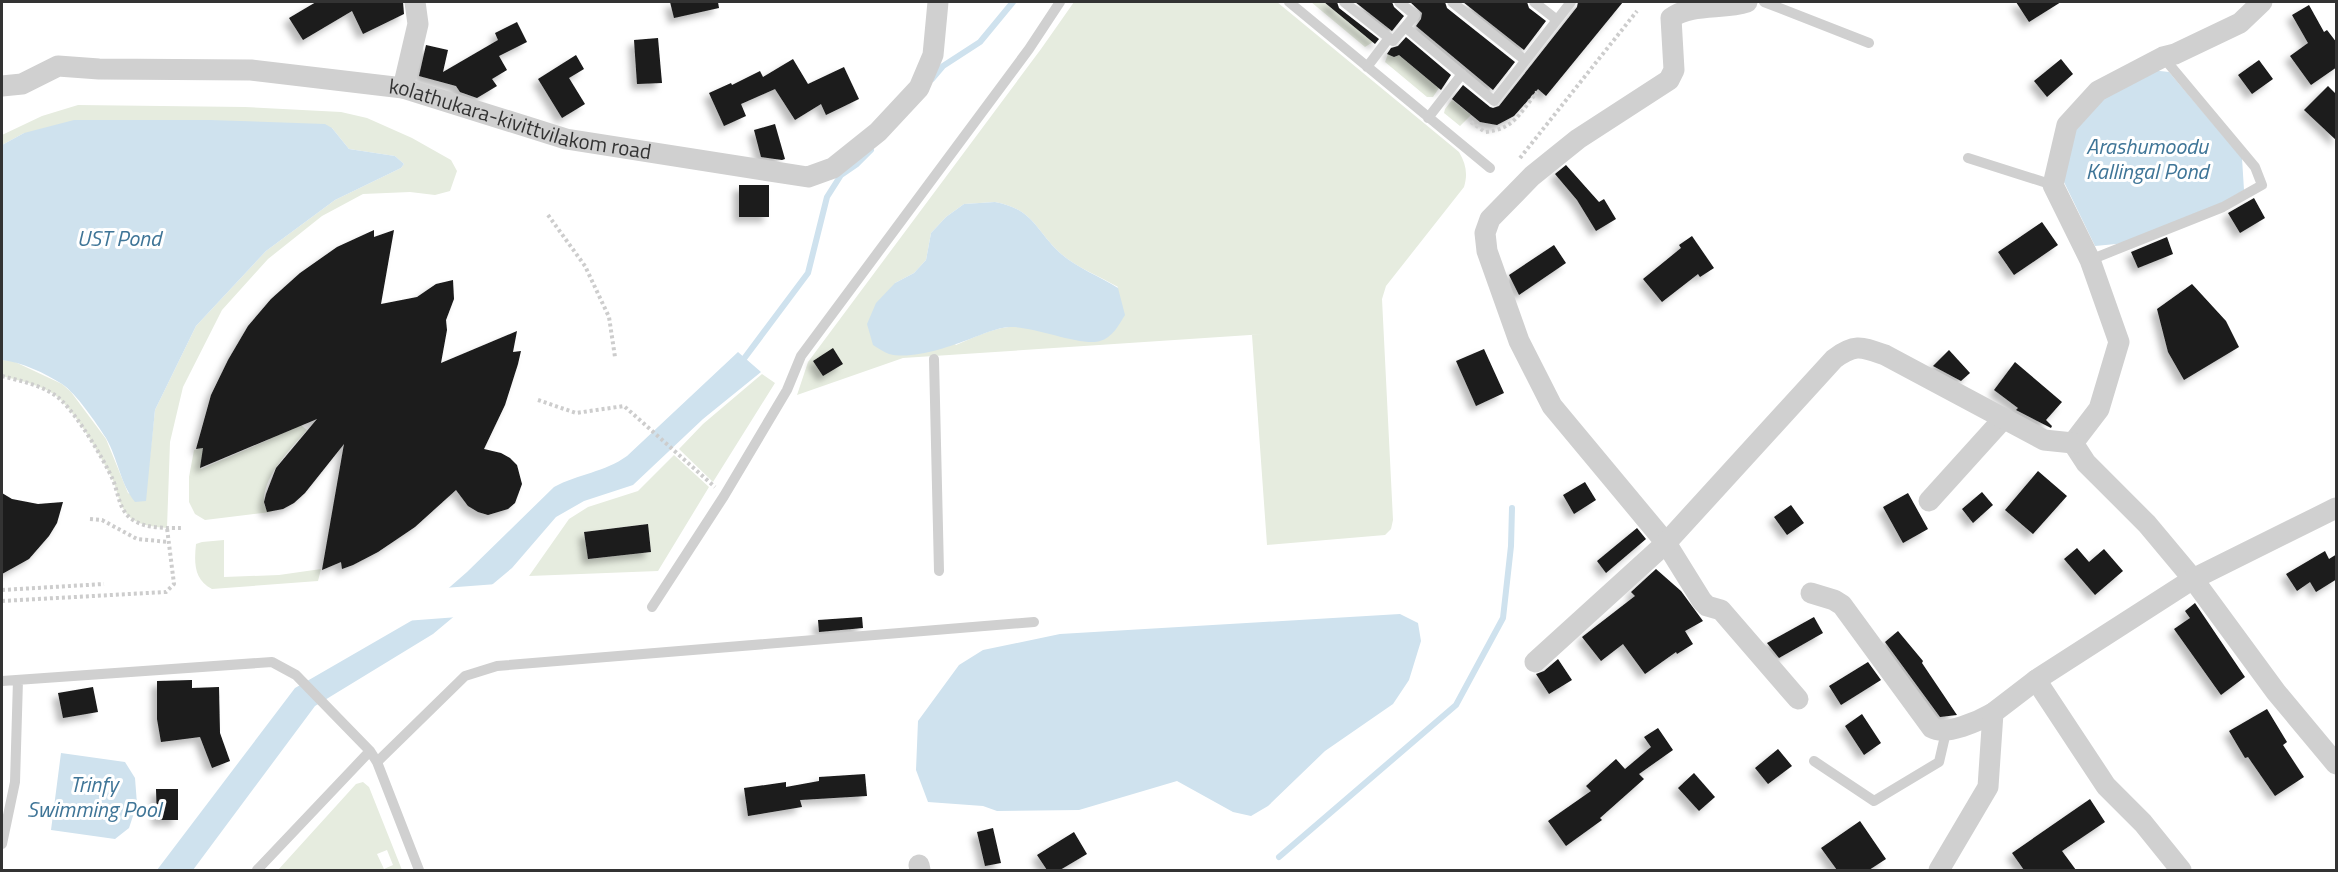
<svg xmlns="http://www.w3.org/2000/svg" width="2338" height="872" viewBox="0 0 2338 872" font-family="'Titillium Web',sans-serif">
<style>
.green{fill:#e6ecdf;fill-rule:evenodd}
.water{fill:#cfe2ee}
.pier{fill:#fff}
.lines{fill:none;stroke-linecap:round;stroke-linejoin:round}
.stream{stroke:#cfe2ee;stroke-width:6}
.building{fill:#1a1a1a;filter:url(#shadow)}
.path{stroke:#cdcdcd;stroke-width:4;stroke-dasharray:3 3;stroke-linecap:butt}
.lane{stroke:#d0d0d0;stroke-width:10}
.street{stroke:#d0d0d0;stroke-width:21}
.labels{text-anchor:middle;stroke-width:6;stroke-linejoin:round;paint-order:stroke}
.street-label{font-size:21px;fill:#333;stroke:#fff}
.water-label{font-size:22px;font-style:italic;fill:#3f7597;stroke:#fff}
</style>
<defs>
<filter id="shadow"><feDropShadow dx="-5.5" dy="5.5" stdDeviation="3" flood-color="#0004"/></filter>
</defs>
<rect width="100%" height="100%" fill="#fff"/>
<!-- green -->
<path class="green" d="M1074,2H1277L1459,152C1466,164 1468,174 1464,187L1386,286L1382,299L1393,520L1391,529L1385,535L1267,545L1252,335L1265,334L903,358L797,395L808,362L1041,49ZM995,202C1034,210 1034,228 1059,252C1075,267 1099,276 1118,287L1082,341C1061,335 1030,325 1009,327C990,329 973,338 956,345L895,283L914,273L926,260L931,233L946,217L964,204Z
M1311,2H1324L1373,42L1365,47Z
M1388,54L1394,57L1399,55L1439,88L1433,97H1427L1385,62Z
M1452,100L1471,115L1460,126L1444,113L1445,109Z
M78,105L245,107L341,112L367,118L412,138L451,160L457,171L450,191L435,195L410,192L363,194L322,216L268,259L222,310L183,387L170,442L167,528C156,527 142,526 132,519C118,508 119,493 112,478C98,452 82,422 61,400C47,386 21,381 2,376V360L13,361L62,384L71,392L106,439L128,493L145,501L155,410L196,326L266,251L335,200L401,168L404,164L395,156L349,149L332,128L24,133L2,145V135L42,116Z
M762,374L775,383L713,482L679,449L703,424Z
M288,415L307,430C292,448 258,480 265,507L276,506L271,512L205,520L195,514L189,502V477L194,450L203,448L201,469L268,440Z
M674,455L709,487L658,571L529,576L569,519L588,507L638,491ZM647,524L651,552L588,559L584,532Z
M224,540V577L279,575L321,569L318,581L212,589C194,580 194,563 196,544L202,542Z
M363,782L369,787L402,870H278L356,784ZM387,850L393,865L384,869L377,854Z"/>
<!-- water -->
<path class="water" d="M2151,70L2169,72L2242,158L2244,190L2196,218L2137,242L2095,246L2063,180L2076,126L2113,88Z
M74,120H210L325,124L332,128L349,149L395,156L404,164L401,168L335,200L266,251L196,326L155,410L146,501L135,502C120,483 118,459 106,438C97,424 76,393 62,384C45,373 21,362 2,360V145L24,133Z
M995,202C1034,210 1034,228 1059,252C1075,267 1099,276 1118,288L1125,315C1119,325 1112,338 1100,341C1083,347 1033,326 1010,327C996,328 983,334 970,339C949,347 912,360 889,354C884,352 878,348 873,345L867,324L876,303L895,283L914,273L926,260L931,233L946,217L964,204Z
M738,352L761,372L703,419L633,485L584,501L556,517L512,568L433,634L315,706L193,870H157L295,688L411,621L467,572L554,487C578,474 605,472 627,456Z
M1400,614L1418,623L1421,641L1409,680L1393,704L1325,751L1268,806L1251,816L1233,812L1177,781L1079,810L997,811L983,806L928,802L916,770L918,721L959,665L983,650L1060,634Z
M61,753L125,762L135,778L137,804L129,828L115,839L51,830Z"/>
<!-- pier -->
<path class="pier" d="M497,584L458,617L405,621L444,588Z"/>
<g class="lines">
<!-- stream -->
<path class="stream" d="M932,79L943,66L980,42L1013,2
M740,364L808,273L827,197L841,175L857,164L871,150
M1279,857L1456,705L1503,618L1511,546L1512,508"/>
</g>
<!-- building -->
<path class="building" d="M316,2H403L404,14L363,34L352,11L303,40L289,18Z
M670,2H718L719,8L674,18Z
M1324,2H1337L1339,8L1379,39L1375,44Z
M1355,2H1392L1394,7L1404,16L1392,31Z
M1410,2H1445L1447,8L1515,62L1493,90L1416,26L1421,19L1422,13Z
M1463,2H1527L1529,8L1546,21L1524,50Z
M1578,2H1623L1546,96L1538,89L1514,116L1497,125L1480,122L1452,99L1463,85L1490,107L1493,108L1499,106L1577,7Z
M2016,2H2061L2029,22Z
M2309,5L2324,32L2327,30L2337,43V67L2311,85L2290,56L2308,43L2292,15Z
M517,22L527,42L499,56L507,70L492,79L497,86L477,98L460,92L456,86L419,76L426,45L448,50L443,72L498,40L495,33Z
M1406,37L1451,75L1441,90L1399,55L1394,57L1387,54L1391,48L1398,46Z
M658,38L662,83L637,84L634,40Z
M576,55L584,69L569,78L585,104L562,118L538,79Z
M793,59L808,84L844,67L859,99L826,115L821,104L795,120L775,89L741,104L746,116L724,126L709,93L731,83L732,85L760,71L763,77Z
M2061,59L2073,74L2047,97L2034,81Z
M2259,60L2273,79L2252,94L2238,75Z
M2328,86L2337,95V141L2304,110Z
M775,124L785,159L782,160L761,157L754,130Z
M1566,165L1599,202L1604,199L1616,219L1596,231L1577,200L1555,174Z
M739,185H769V217H739Z
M2254,198L2265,218L2240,233L2228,213Z
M2042,222L2058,245L2014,275L1998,252Z
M374,230V237L394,230L381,304L417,297L436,284L453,280L454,299L446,320L447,330L441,363L517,331L513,352L521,351L518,364L505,405L484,449L501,453L510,458L517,465L522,484L515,503L508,509L488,515L478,512L468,506L456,490L415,527L378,552L353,565L342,569L341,562L322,570L344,444L305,493L294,503L283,509L267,512L264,502L266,494L276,468L317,419L200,468L203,448L196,449L211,395L228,360L248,326L271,299L300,273L337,247Z
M1692,236L1714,268L1700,277L1698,274L1662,302L1643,279L1681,248L1679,245Z
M2167,237L2173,254L2138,268L2131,252Z
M1554,245L1566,263L1519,295L1509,275Z
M2192,284L2226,321L2239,347L2184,380L2168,352L2157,309Z
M833,348L843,364L823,376L813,361Z
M1484,349L1504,393L1476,406L1456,361Z
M1949,350L1970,373L1961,381L1933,366Z
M2015,362L2062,402L2046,420L2052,426L2051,428L2016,410L2018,408L1994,390Z
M2038,471L2067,496L2033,534L2005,510Z
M1585,482L1596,500L1574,514L1563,495Z
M1982,492L1993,505L1973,523L1962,509Z
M2,493L12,499L38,504L63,502L57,523L49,536L29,559L2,574Z
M1908,493L1928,529L1903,543L1883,507Z
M1791,505L1804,523L1787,535L1774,517Z
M648,524L651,552L588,559L584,532Z
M1637,528L1646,539L1606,573L1597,561Z
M2077,548L2089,562L2104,549L2123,571L2095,595L2064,559Z
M2325,551L2329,559L2337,554V579L2316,592L2310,582L2297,591L2286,574Z
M1656,569L1681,591L1703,621L1685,631L1693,644L1677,654L1676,652L1645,674L1623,644L1601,661L1582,637L1635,596L1631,592Z
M2195,603L2245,677L2221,695L2174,629L2190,618L2185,611Z
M862,617L863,628L819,632L818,620Z
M1814,617L1823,633L1779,658L1767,643Z
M1898,631L1923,661L1922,663L1957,715L1940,717L1885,642Z
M1558,659L1572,680L1549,694L1536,674L1544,671Z
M1868,662L1881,680L1841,705L1829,686Z
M192,680V688L219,687L220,733L230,761L212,768L200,737L161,742L157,719V681Z
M93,687L98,712L63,718L58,693Z
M2267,709L2287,742L2283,745L2304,777L2275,796L2248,757L2245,758L2229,731Z
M1862,714L1881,743L1864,755L1845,726Z
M1658,728L1673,750L1639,774L1644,779L1600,818L1602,820L1566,846L1548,821L1591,791L1586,786L1616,759L1625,769L1651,747L1644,737Z
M1778,749L1792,766L1768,784L1755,768Z
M1694,773L1715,797L1699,811L1678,788Z
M865,774L867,796L800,800L802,807L748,816L744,788L786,782V787L819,781V777Z
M156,789H178V820H157Z
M2090,799L2105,822L2062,851L2076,870H2024L2012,853Z
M1860,821L1886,859L1869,870H1837L1821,848Z
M993,828L1001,863L985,866L977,832Z
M1074,832L1087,854L1060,870H1047L1037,855Z"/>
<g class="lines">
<!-- path -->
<path class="path" d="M1471,122L1485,132C1514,129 1519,114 1537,92
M1520,158L1637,11
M548,215L585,266L609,317L615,357
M2,376C21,381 46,386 61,400C78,416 103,458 113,480C119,495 119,511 133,520C147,529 167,528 182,528
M538,400L576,413L624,406L715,487
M90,519L102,520L137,539L169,542
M2,590L104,584
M2,601L166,592L174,584L167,528"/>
<!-- lane -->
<path class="lane" d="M1289,2L1490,168
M1344,2L1393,41L1405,27
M1399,2L1415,15L1405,27L1494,101L1571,2
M1452,2L1525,60
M1534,2L1557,20
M1764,2L1869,43
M1367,67L1389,38
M1428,118L1462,74
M1968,158L2053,185
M2090,260L2223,207L2262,185L2255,167L2163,57
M934,359L939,571
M652,607L724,496L787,390L801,356L1029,49L1060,2
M2,681L272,662L296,675L370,751L377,762L419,870
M1814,761L1874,801L1939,762L1946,732
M377,762L465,676L497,666L1034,622
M2,844L15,782L18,680
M257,870L370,751"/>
<!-- street -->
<g class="street">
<path d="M1747,2C1723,10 1692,3 1671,18L1674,70L1669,80L1578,139L1532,176L1490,219L1485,233L1487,251L1519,341L1552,406L1666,543L1702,601L1707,606L1721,610L1798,699"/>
<path d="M2262,2L2240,23L2175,54L2163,57L2098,91L2067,125L2053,185L2090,260L2119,342L2099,409L2073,443L2086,463L2147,524L2193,579L2276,692L2336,764"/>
<path id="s1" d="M2,86L22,84L58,66L99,69L251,70L403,88L566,139L808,177L833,168L878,132L919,88L933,55L938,2"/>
<path d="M403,88L418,24L415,2"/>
<path d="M1929,501L2004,418"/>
<path d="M1811,593L1834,600L1842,605L1932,728C1946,736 1979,721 1993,713"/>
<path d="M1535,662L1666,543L1834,359C1855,343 1862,347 1885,355L2044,440L2073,443"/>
<path d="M2036,680L2106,786L2143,823L2181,870"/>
<path d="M919,865L920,870"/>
<path d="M1939,870L1988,787L1993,713L2036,680L2193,579L2336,508"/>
</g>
</g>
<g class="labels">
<!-- street labels -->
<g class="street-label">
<text dy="7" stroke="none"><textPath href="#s1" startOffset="528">kolathukara-kivittvilakom road</textPath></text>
</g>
<!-- water labels -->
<g class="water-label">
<text x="2147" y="154">Arashumoodu<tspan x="2147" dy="25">Kallingal Pond</tspan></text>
<text x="119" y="246">UST Pond</text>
<text x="94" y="792">Trinfy<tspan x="94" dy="25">Swimming Pool</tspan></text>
</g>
</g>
<!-- border -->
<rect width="2338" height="872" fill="none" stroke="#333333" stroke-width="6"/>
</svg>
